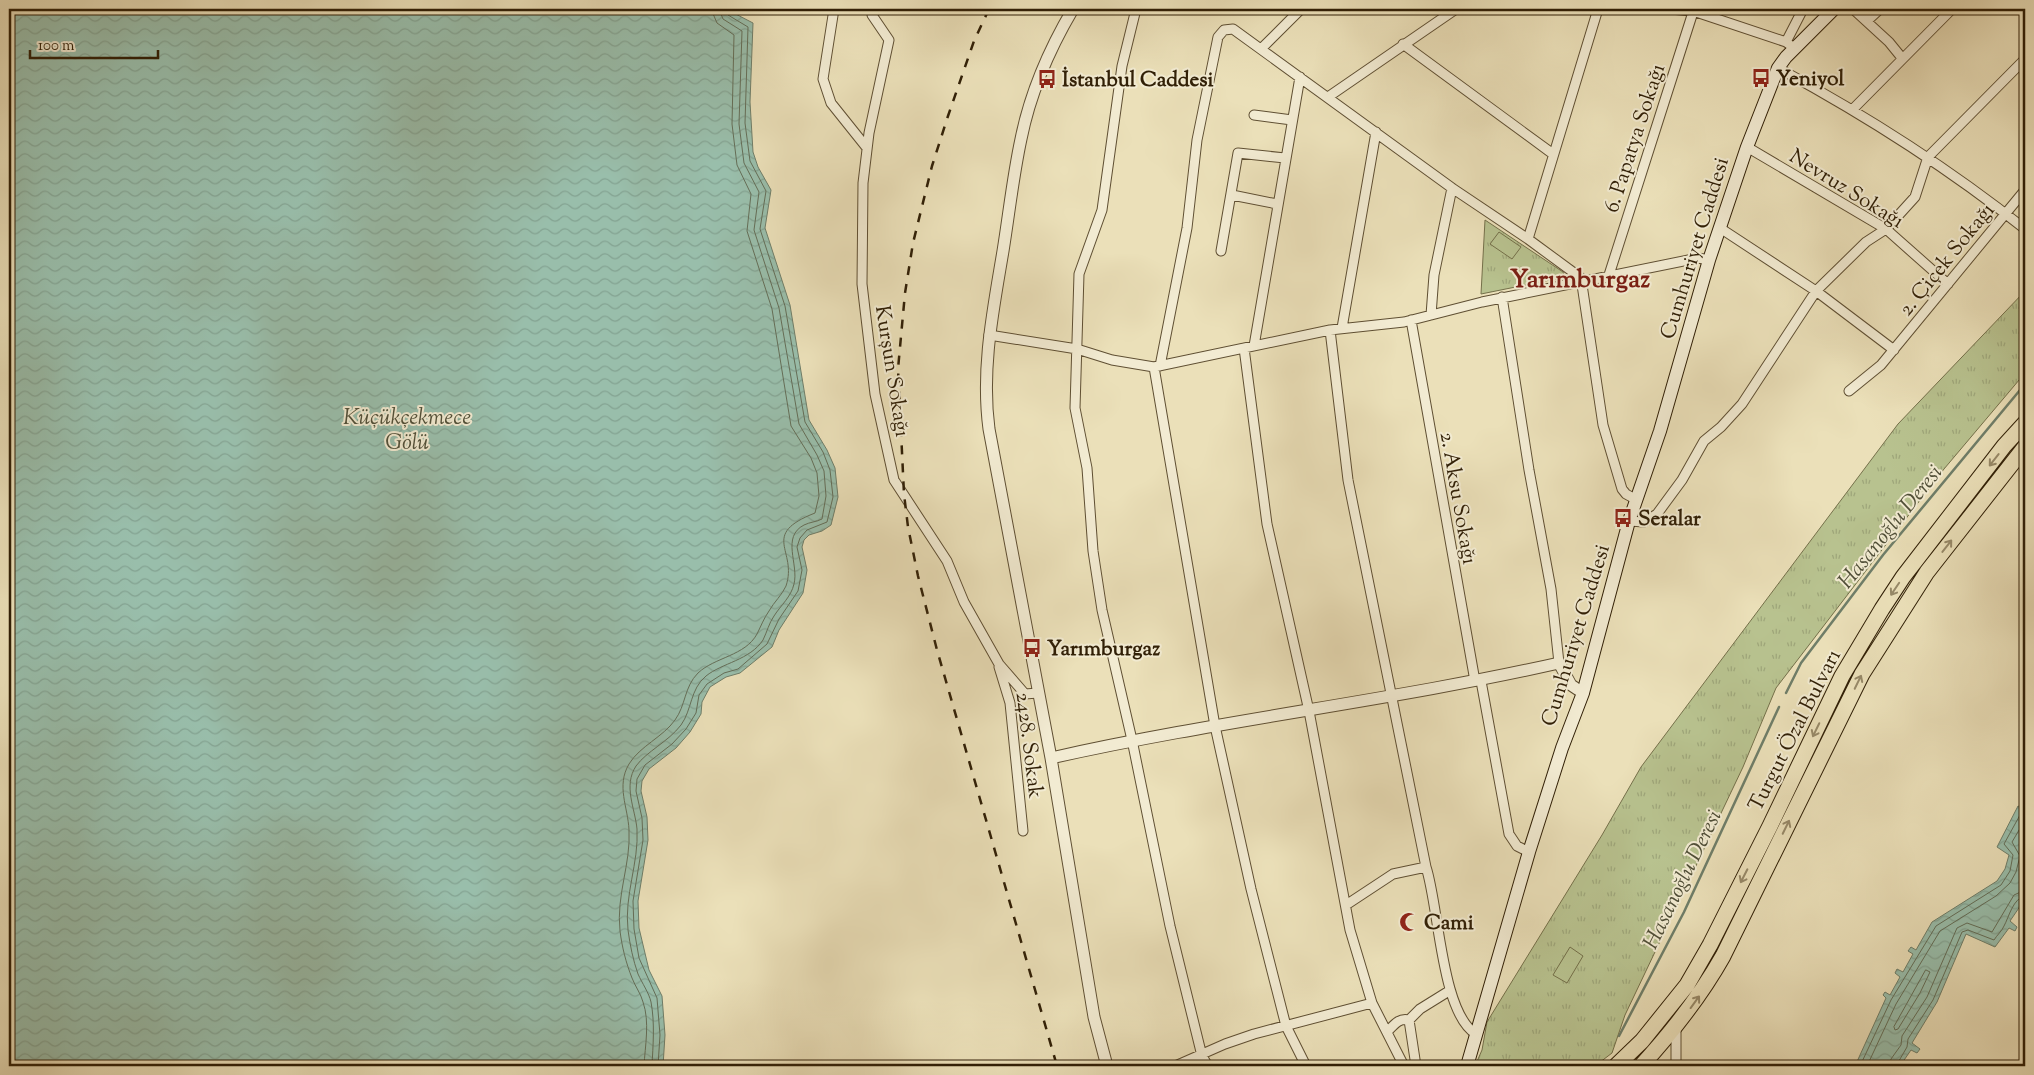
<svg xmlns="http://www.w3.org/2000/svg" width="2034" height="1075" viewBox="0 0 2034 1075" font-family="'Sorts Mill Goudy',serif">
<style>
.park{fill:url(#park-tufts);stroke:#74704a}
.pitch{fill:#b8c28f;stroke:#74704a}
.water{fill:url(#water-waves);stroke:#6f7e69}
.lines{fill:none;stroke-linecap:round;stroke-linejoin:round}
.shore{stroke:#646e58;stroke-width:1}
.stream{stroke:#6f7e69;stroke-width:2.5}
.minor-casing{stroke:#5f4f33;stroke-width:11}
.tertiary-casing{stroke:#5f4f33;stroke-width:13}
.secondary-casing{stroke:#301f06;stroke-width:14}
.primary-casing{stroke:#301f06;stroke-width:17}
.minor{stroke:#f2ebd2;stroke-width:9}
.tertiary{stroke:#f2ebd2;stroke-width:11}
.secondary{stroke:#f2ebd2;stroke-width:12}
.primary{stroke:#ebe0b9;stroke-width:15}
.rail{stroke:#301f06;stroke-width:2.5;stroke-dasharray:9 9;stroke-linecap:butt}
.oneway{stroke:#978968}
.labels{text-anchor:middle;stroke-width:4;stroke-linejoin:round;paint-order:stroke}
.poi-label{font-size:21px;font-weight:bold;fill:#301f06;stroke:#f2ebd2;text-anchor:start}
.street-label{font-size:21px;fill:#301f06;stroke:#f2ebd2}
.water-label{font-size:22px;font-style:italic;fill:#504f38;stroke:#f2ebd2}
.district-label{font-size:26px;font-weight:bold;fill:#7a1f14;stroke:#f2ebd2}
</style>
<defs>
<pattern id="park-tufts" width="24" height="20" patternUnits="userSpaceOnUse" patternTransform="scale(1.25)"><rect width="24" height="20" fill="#b8c28f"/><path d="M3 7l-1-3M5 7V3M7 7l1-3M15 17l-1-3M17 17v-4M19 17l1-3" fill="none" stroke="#9ea67a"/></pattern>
<pattern id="water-waves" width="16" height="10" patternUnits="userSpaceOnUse" patternTransform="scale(1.25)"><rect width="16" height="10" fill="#99beab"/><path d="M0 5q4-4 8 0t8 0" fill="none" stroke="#84a392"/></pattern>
</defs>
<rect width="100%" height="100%" fill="#ebe0b9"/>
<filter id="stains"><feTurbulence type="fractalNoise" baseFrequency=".004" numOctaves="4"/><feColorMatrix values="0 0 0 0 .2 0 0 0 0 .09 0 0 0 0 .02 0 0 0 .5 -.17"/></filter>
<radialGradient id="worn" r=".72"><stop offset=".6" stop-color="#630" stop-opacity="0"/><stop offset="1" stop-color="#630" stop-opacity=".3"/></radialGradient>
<!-- park -->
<path class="park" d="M1485,220L1563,272L1565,277L1481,294Z
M2025,291V373L1944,469L1776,688L1743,767L1625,1015L1612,1053L1595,1066H1475L1482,1050L1487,1022L1602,835L1641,767L1898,424Z"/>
<!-- pitch -->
<path class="pitch" d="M1499,232L1521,247L1512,259L1490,244Z
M1570,947L1583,956L1567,983L1553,975Z"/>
<!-- water -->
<path class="water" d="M9,9H726L753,23L750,102L753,152L758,167L771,190L765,228L790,305L809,420L827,450L835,468L838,497L831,525L822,531L809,535L804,540L802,547L807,570L803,593L779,630L772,647L740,673L726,677L710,687L702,702L701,714L690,732L676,748L649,769L642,781L641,791L647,817L648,840L638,901L639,928L649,970L662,996L665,1035L663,1066H9Z
M2018,806L2025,809V899L2010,921L2017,927L2015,931L2009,928L1995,947L1966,934L1937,1002L1912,1043L1920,1049L1917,1053L1911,1050L1900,1066H1855L1886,998L1883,995L1885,992L1890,995L1900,977L1895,973L1897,969L1903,972L1913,954L1908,951L1911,947L1916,950L1932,922L1997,881L2005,869L2009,855L1997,847Z"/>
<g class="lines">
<!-- shore -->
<path class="shore" d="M1926,970L1930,972L1920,993L1898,1029L1895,1030L1894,1027Z
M644,1066C645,1046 650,1022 643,1002C641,994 635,986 632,978C626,963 622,947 620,931C616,895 631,864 629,830C628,807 616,786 629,764C640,746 663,737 675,720C686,705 684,687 698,673C715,657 745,656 757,634C761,626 764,618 769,611C774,602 782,595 786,586C798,550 759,535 815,513L819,496L817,473L811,458L791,426L772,309L747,231L751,194L737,165L732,124L734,35L717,23L711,9
M652,1066C653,1045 655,1023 651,1002C649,993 642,983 638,974C633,960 630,945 628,930C624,895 639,863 637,829C635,808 623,786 636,766C647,751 668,742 681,725C692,710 690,689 706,676C722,663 750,660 763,640C767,632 769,623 774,616C781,605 791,597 794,584C799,564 781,537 804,525C810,522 816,522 822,519L826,496L824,471L817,455L799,424L779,308L754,230L759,192L744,163L739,124L742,31L723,19L719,9
M658,1066L660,1035L657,998L639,958L634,929L633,901L643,840L642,818L636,791L637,779L645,765L672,744L686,729L696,713L699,695L707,684L724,673L738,669L767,644L779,619L798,591L802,570L797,547L800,538L807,530L827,522L833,497L830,470L823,452L805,422L785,306L760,229L766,191L750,161L745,123L748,27L728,15L725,9
M1860,1066L1891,1000L1936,926L2001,885L2010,871L2013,855L2004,844L2020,815L2025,814
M1867,1066L1896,1004L1940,931L1996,896L2010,883L2016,872L2020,856L2012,842L2025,820
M1890,1066L1891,1059L1901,1045L1902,1036L1927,997L1957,928L1967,923L1992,932L2014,895L2025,890
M1896,1066L1907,1047L1908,1039L1933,1000L1962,932L1968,930L1994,940C1997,935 2002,931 2004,926C2009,917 2013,898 2025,896"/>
<!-- stream -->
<path class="stream" d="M1786,693L1801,663L1883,555L2025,384
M1619,1036L1684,912L1779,707"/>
<!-- minor casing -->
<g class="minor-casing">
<path id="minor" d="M834,9L823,79L831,103L867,148
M872,9V15L889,40L869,133L863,183L862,284L875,394L894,480L947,561L964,602L999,664L1025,694L1038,693
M1136,9L1122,66L1102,210L1079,274L1075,408L1087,468L1093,551L1102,610L1132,740L1170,926L1202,1056L1208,1066
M1670,9L1693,11L1786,42L1794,48
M1853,9L1889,42L1902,58
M1867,21L1880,9
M1786,42L1803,9
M1403,44L1553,154
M1262,48L1301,9
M1778,68C1865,115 1947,167 2025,229
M1328,97L1456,9
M1853,109L1952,9
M1254,115L1292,120
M1747,147L1886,229L1948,284
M1232,195L1277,204
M1720,228L1816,291L1894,350
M1528,239L1598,9
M1221,251L1238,153L1285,158
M1608,278L1694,9
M1502,297L1529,470L1551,589L1559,663
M1431,315L1434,275L1452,188
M1411,320L1475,681
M1342,328L1376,132
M1330,330L1348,480L1426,867C1439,906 1441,1013 1476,1034
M989,335L1077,349L1112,360L1154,367L1330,330L1404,322L1482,302L1698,258L1709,260
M1254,346L1300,77
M1244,348L1267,524L1309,711L1350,930L1372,1003L1404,1066
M1160,366L1187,228L1197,140L1218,37L1224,30L1233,29L1452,188L1528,239L1581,278L1603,425L1622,489L1626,494L1637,500
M1154,367L1215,726L1251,889L1286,1026L1306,1066
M1849,391L1881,365L2025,190
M1629,521L1644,522L1657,514L1682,480L1704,441L1721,427L1742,404L1816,291L1866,242L1886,229L1915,197L1928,157L2025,59
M999,667L1010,703L1023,831
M1481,681L1509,834L1517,846L1529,852
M1346,905L1393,874L1426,867
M1409,1020L1420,1009L1449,991
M1387,1032C1393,1026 1399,1017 1409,1020L1416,1066
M1175,1066L1225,1044L1254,1034L1372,1003
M1676,1066V1028"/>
</g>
<!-- tertiary casing -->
<g class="tertiary-casing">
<path id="tertiary" d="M1073,9C1050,48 1030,94 1021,139C1013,176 1009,214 1003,251C993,311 981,369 989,429L1051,758L1094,1017L1107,1066
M1051,758C1219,720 1391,701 1559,663L1571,685L1583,693"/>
</g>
<!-- secondary casing -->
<g class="secondary-casing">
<path id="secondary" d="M1467,1066L1529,852L1562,748L1583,693L1629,521L1660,431L1709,260L1747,147L1778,68L1786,57L1834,9"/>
</g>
<!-- primary casing -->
<g class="primary-casing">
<path id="primary" d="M1616,1066L1642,1041L1687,985L1710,945L1770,826L1842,676L1882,609L1903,577L2004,446L2025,423
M1641,1066C1673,1031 1700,997 1723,956L1862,674L1927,572L2025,447"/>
</g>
<!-- minor -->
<use href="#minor" class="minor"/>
<!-- tertiary -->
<use href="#tertiary" class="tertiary"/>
<!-- secondary -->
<use href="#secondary" class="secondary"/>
<!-- primary -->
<use href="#primary" class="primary"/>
<!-- rail -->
<path class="rail" d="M989,9L974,41L948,116L932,166L913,243L905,293L898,369L904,494L908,527L918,576L937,650L1057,1066"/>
</g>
<!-- one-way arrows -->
<defs><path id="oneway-shaft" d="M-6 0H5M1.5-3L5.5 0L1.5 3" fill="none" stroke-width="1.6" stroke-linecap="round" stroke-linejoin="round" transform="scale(1.25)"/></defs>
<g class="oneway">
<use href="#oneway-shaft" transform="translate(1994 460) rotate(128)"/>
<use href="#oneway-shaft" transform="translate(1947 546) rotate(-52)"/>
<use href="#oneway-shaft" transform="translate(1895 589) rotate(124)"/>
<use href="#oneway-shaft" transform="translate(1858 682) rotate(-64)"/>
<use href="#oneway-shaft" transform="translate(1816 730) rotate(116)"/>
<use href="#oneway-shaft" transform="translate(1786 827) rotate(-64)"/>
<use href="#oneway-shaft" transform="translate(1744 876) rotate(117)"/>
<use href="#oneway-shaft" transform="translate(1695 1002) rotate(-54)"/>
</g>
<!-- icons -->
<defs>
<g id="bus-bare" transform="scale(1.5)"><path d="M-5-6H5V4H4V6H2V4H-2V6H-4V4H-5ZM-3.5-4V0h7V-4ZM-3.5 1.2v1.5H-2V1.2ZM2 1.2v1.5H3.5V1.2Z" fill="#8f2418" stroke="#f2ebd2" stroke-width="2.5" paint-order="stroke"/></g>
<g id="mosque-bare" transform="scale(1.5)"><path d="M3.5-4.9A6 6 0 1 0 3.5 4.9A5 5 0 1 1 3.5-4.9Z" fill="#8f2418" stroke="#f2ebd2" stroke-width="2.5" paint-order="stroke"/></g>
</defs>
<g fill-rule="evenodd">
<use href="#bus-bare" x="1761" y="78"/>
<use href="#bus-bare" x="1047" y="79"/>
<use href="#bus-bare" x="1623" y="518"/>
<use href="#bus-bare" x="1032" y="648"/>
<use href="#mosque-bare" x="1409" y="922"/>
</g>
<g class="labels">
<!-- poi labels -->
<g class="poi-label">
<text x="1776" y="85">Yeniyol</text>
<text x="1062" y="86">İstanbul Caddesi</text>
<text x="1638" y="525">Seralar</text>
<text x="1047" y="655">Yarımburgaz</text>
<text x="1424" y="929">Cami</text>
</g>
<!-- street labels -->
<g class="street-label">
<text transform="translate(1634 138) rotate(-72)" y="7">6. Papatya Sokağı</text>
<text transform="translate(1847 188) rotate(32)" y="7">Nevruz Sokağı</text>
<text transform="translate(1694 248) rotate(-73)" y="7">Cumhuriyet Caddesi</text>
<text transform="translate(1946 259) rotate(-51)" y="7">2. Çiçek Sokağı</text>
<text transform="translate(893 371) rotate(81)" y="7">Kurşun Sokağı</text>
<text transform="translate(1459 498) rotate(80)" y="7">2. Aksu Sokağı</text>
<text transform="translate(1575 635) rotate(-73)" y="7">Cumhuriyet Caddesi</text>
<text transform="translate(1794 730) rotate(-63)" y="7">Turgut Özal Bulvarı</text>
<text transform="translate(1030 745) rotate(83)" y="7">2428. Sokak</text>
</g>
<!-- water labels -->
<g class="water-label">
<text x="407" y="424">Küçükçekmece<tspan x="407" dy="25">Gölü</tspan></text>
<text transform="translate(1889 526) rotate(-51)" y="8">Hasanoğlu Deresi</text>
<text transform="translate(1681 879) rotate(-64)" y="8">Hasanoğlu Deresi</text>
</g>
<!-- district labels -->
<g class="district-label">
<text x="1580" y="287">Yarımburgaz</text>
</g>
</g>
<!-- margin -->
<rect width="2034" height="1075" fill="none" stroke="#ebe0b9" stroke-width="30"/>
<rect x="10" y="10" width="2014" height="1055" fill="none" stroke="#301f06" stroke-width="2.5"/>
<rect x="15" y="15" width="2004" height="1045" fill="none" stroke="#301f06"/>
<!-- scale -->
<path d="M30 50v8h128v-8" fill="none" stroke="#301f06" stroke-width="2.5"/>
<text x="38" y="50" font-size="15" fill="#301f06" stroke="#f2ebd2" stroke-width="4" paint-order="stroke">100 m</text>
<rect width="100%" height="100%" filter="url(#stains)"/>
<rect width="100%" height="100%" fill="url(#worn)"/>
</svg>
